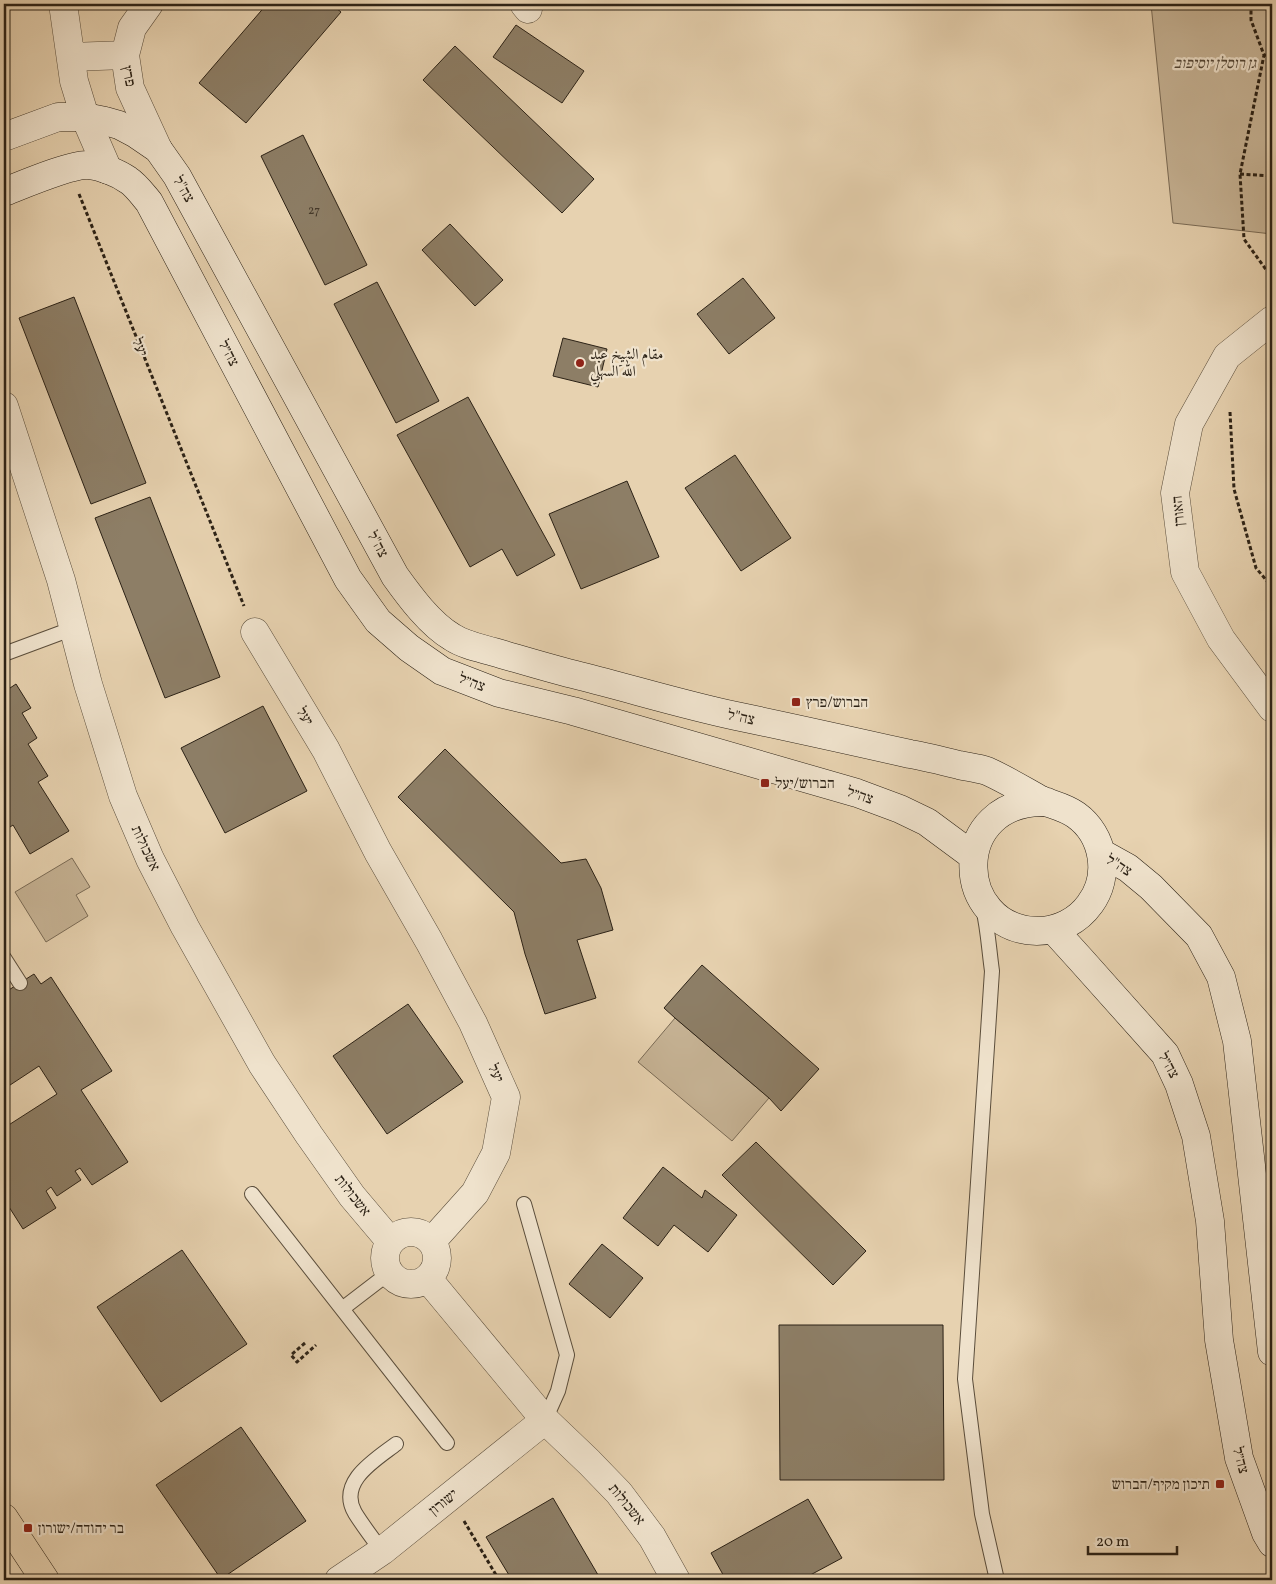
<svg xmlns="http://www.w3.org/2000/svg" width="1276" height="1584" viewBox="0 0 1276 1584" font-family="Vollkorn,Amiri,'Frank Ruhl Libre',serif">
<style>
.green{fill:#c7b496;stroke:#7a6b56}
.building{fill:#8d7e66;stroke:#2c2216}
.lines{fill:none;stroke-linecap:round;stroke-linejoin:round}
.lane-casing{stroke:#5b4e3c;stroke-width:16}
.street-casing{stroke:#5b4e3c;stroke-width:29}
.secondary-casing{stroke:#2c2216;stroke-width:29}
.primary-casing{stroke:#2c2216;stroke-width:29}
.path{stroke:#2c2216;stroke-width:3;stroke-dasharray:4 2.5;stroke-linecap:butt}
.lane{stroke:#efe2cc;stroke-width:14}
.street{stroke:#efe2cc;stroke-width:28}
.secondary{stroke:#efe2cc;stroke-width:28}
.primary{stroke:#e7d2b0;stroke-width:28}
.poi-dot{fill:#8f2418;stroke:#efe2cc;stroke-width:2}
.labels{text-anchor:middle;stroke-width:4.5;stroke-linejoin:round;paint-order:stroke}
.number-label{font-size:12px;fill:#44392a}
.park-label{font-size:15px;font-style:italic;fill:#534636;stroke:#efe2cc}
.street-label{font-size:15px;fill:#2c2216;stroke:#efe2cc}
.poi-label{font-size:15px;fill:#2c2216;stroke:#efe2cc;text-anchor:start}
</style>
<rect width="100%" height="100%" fill="#e7d2b0"/>
<filter id="stains"><feTurbulence type="fractalNoise" baseFrequency=".004" numOctaves="4"/><feColorMatrix values="0 0 0 0 .2 0 0 0 0 .09 0 0 0 0 .02 0 0 0 .5 -.17"/></filter>
<radialGradient id="worn" r=".72"><stop offset=".6" stop-color="#630" stop-opacity="0"/><stop offset="1" stop-color="#630" stop-opacity=".3"/></radialGradient>
<!-- green -->
<path class="green" d="M1151,4H1272V234L1173,223Z
M72,858L90,887L76,895L88,916L46,942L15,892Z
M675,1018L769,1098L732,1141L638,1062Z"/>
<!-- building -->
<path class="building" d="M267,4H331L341,12L246,123L199,83Z
M516,25L584,71L562,103L493,57Z
M455,46L594,179L562,213L423,80Z
M303,135L367,265L325,285L261,156Z
M450,224L503,280L475,306L422,250Z
M743,278L775,318L729,354L697,314Z
M377,282L439,401L396,423L334,304Z
M74,297L146,483L91,504L19,318Z
M563,338L607,349L598,387L553,376Z
M468,397L555,555L517,576L502,549L470,567L397,435Z
M735,455L791,538L741,571L685,488Z
M627,481L659,557L581,589L549,514Z
M150,497L220,677L165,698L95,518Z
M16,684L31,708L22,713L37,738L28,744L48,776L38,782L69,831L30,854L13,825L4,831V692Z
M263,706L307,791L225,833L181,748Z
M445,749L561,863L586,859L601,888L613,930L577,940L596,998L545,1014L525,954L514,912L398,797Z
M702,965L819,1069L781,1111L769,1098L675,1018L664,1008Z
M34,974L41,984L51,977L112,1071L81,1090L128,1162L92,1185L80,1168L75,1171L81,1180L57,1196L51,1187L46,1191L56,1208L23,1229L4,1199V1128L57,1094L39,1066L4,1089V993Z
M408,1004L463,1082L387,1134L333,1056Z
M756,1142L866,1251L833,1285L722,1175Z
M663,1167L702,1198L705,1190L737,1215L708,1252L674,1225L658,1246L623,1218Z
M602,1244L643,1278L610,1318L569,1284Z
M182,1250L247,1344L161,1402L97,1307Z
M779,1325H943L944,1480H780Z
M241,1427L306,1521L221,1579L156,1485Z
M553,1498L601,1580H512L486,1537Z
M808,1499L842,1558L801,1580H726L711,1553Z"/>
<g class="lines">
<!-- lane casing -->
<g class="lane-casing">
<path id="lane" d="M4,654L74,628
M983,908C988,929 989,950 992,971L965,1379L982,1514L997,1580
M4,958L20,983
M252,1194L447,1443
M524,1204L567,1355L558,1391L545,1420
M342,1309L389,1273
M382,1551C373,1539 363,1526 355,1513C337,1482 375,1460 396,1444"/>
</g>
<!-- street casing -->
<g class="street-casing">
<path id="street" d="M63,4L74,81L85,117L108,170
M149,4L132,28L125,55L130,88L158,149
M524,4L528,9
M71,57L125,55
M1272,320L1227,356L1189,424L1175,493L1185,572L1221,639L1272,708
M4,406L61,580L88,684L123,796L150,859L185,927L262,1064L309,1135L352,1196L390,1241
M255,632L326,750L378,852L429,941L473,1023L506,1097L496,1153L475,1193L432,1241
M385 1258a26 26 0 1 1 52 0a26 26 0 1 1-52 0Z
M428,1279L545,1420L589,1462L619,1493L652,1537L676,1580
M339,1580L382,1551L545,1420"/>
</g>
<!-- secondary casing -->
<g class="secondary-casing">
<path id="secondary" d="M4,137L58,117H85L105,121L119,125L136,134L158,149L177,176L395,576C410,597 430,624 452,637C464,645 480,648 494,652C522,660 551,669 580,676C632,689 684,705 736,716C794,728 852,741 910,754C927,757 943,761 959,765C968,767 978,768 987,771C1005,779 1023,790 1041,800C1053,805 1065,807 1076,815C1104,835 1111,876 1090,904C1078,921 1058,931 1037,931C953,929 948,799 1047,802
M4,192C22,185 71,164 88,165C101,166 118,173 128,180C136,185 143,195 149,202L348,579L378,621L409,648L442,671L499,693L573,711L857,793L900,809L927,822L973,856
M1101,853L1128,868L1151,887L1199,936L1221,977L1237,1041L1272,1352
M1053,929L1082,961L1165,1054L1179,1084L1196,1136L1210,1221L1219,1340L1239,1458L1266,1533L1272,1543"/>
</g>
<!-- primary casing -->
<g class="primary-casing">
<path id="primary" d="M4,1518L45,1580"/>
</g>
<!-- path -->
<path class="path" d="M1251,4V20L1264,55L1240,174L1244,239L1272,278
M1264,55L1272,56
M1240,174L1272,176
M79,194L244,606
M1230,412L1234,489L1256,568L1272,587
M305,1343L291,1355L297,1362L316,1345
M464,1521L499,1580"/>
<!-- lane -->
<use href="#lane" class="lane"/>
<!-- street -->
<use href="#street" class="street"/>
<!-- secondary -->
<use href="#secondary" class="secondary"/>
<!-- primary -->
<use href="#primary" class="primary"/>
</g>
<!-- markers -->
<g class="poi-dot">
<circle cx="580" cy="363" r="5"/>
<rect x="791" y="697" width="10" height="10" rx="2.5"/>
<rect x="760" y="778" width="10" height="10" rx="2.5"/>
<rect x="1215" y="1479" width="10" height="10" rx="2.5"/>
<rect x="23" y="1523" width="10" height="10" rx="2.5"/>
</g>
<g class="labels">
<!-- number labels -->
<g class="number-label">
<text x="314" y="214">27</text>
</g>
<!-- park labels -->
<g class="park-label">
<text x="1215" y="68">גן רוסלן יוסיפוב</text>
</g>
<!-- street labels -->
<g class="street-label">
<text transform="translate(129 76) rotate(78)" y="5">פרץ</text>
<text transform="translate(184 189) rotate(60)" y="5">צה"ל</text>
<text transform="translate(140 347) rotate(68)" y="5">יעל</text>
<text transform="translate(229 353) rotate(62)" y="5">צה״ל</text>
<text transform="translate(1178 511) rotate(-95)" y="5">האורן</text>
<text transform="translate(378 544) rotate(61)" y="5">צה"ל</text>
<text transform="translate(472 682) rotate(21)" y="5">צה״ל</text>
<text transform="translate(305 716) rotate(59)" y="5">יעל</text>
<text transform="translate(741 717) rotate(12)" y="5">צה"ל</text>
<text transform="translate(860 795) rotate(19)" y="5">צה״ל</text>
<text transform="translate(146 848) rotate(65)" y="5">אשכולות</text>
<text transform="translate(1119 865) rotate(32)" y="5">צה"ל</text>
<text transform="translate(1169 1065) rotate(61)" y="5">צה״ל</text>
<text transform="translate(496 1073) rotate(66)" y="5">יעל</text>
<text transform="translate(353 1195) rotate(52)" y="5">אשכולות</text>
<text transform="translate(1241 1460) rotate(75)" y="5">צה״ל</text>
<text transform="translate(443 1502) rotate(-39)" y="5">ישורון</text>
<text transform="translate(627 1504) rotate(51)" y="5">אשכולות</text>
</g>
<!-- poi labels -->
<g class="poi-label">
<text x="590" y="359">مقام الشيخ عبد<tspan x="590" dy="17">الله السهلي</tspan></text>
<text x="806" y="707">הברוש/פרץ</text>
<text x="775" y="788">הברוש/יעל</text>
<text x="1210" y="1489" text-anchor="end">תיכון מקיף/הברוש</text>
<text x="38" y="1533">בר יהודה/ישורון</text>
</g>
</g>
<!-- margin -->
<rect width="1276" height="1584" fill="none" stroke="#e7d2b0" stroke-width="20"/>
<rect x="5" y="5" width="1266" height="1574" fill="none" stroke="#2c2216" stroke-width="2.5"/>
<rect x="10" y="10" width="1256" height="1564" fill="none" stroke="#2c2216"/>
<!-- scale -->
<path d="M1088 1546v8h89v-8" fill="none" stroke="#2c2216" stroke-width="2.5"/>
<text x="1096" y="1546" font-size="15" fill="#2c2216" stroke="#efe2cc" stroke-width="4" paint-order="stroke">20 m</text>
<rect width="100%" height="100%" filter="url(#stains)"/>
<rect width="100%" height="100%" fill="url(#worn)"/>
</svg>
